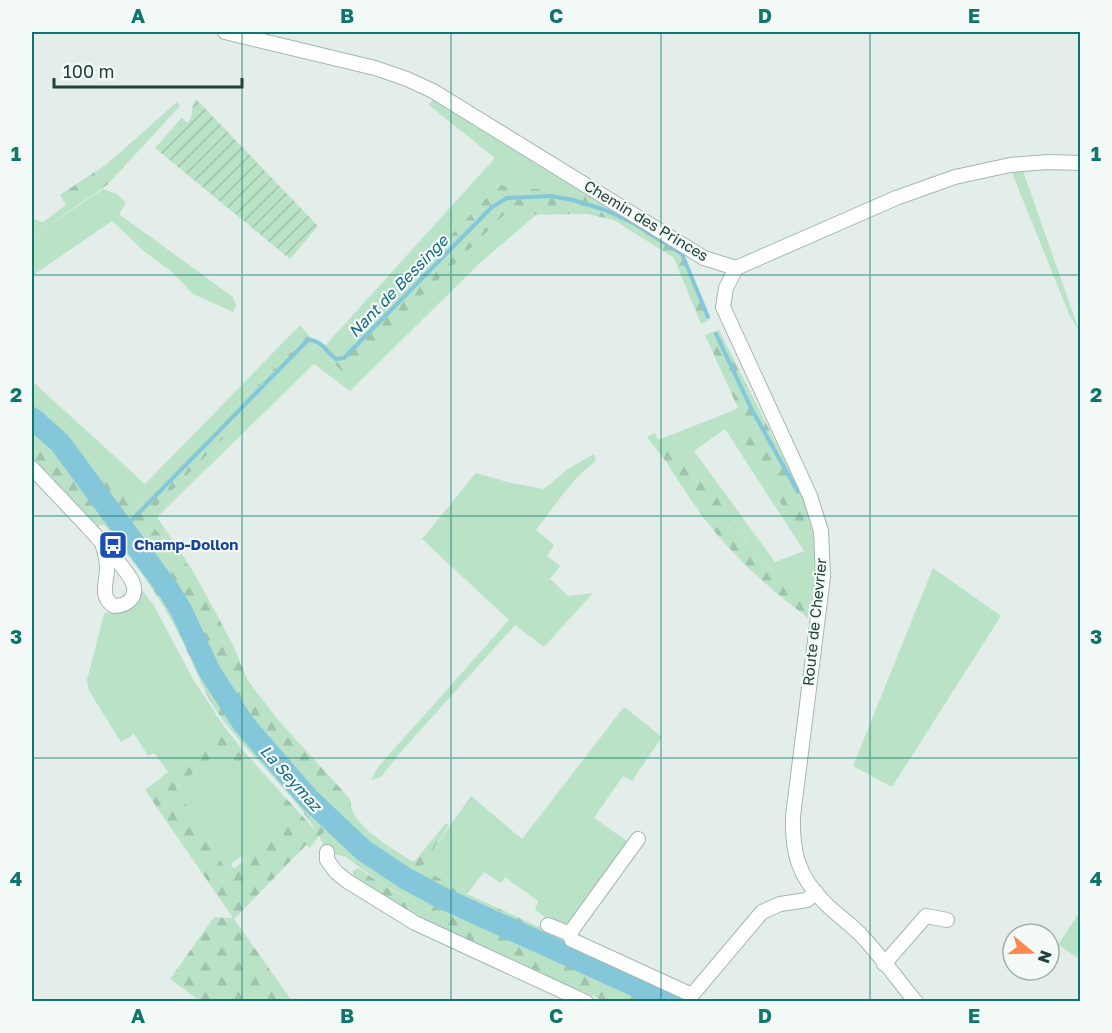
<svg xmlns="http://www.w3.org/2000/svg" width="1112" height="1033" viewBox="0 0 1112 1033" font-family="'Golos Text',sans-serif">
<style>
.green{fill:#b9e2c7;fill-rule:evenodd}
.forest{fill:url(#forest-firs)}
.garden{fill:url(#garden-furrows)}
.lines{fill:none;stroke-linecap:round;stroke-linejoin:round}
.stream{stroke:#84c7da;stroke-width:4}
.river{stroke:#84c7da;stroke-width:22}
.street-casing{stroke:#a5b7b2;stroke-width:16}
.street{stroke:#fff;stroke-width:14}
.grid{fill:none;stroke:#0f766e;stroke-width:1.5;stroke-opacity:0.55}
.labels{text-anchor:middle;stroke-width:4.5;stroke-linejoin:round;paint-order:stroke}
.street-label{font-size:15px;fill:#20423b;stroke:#f4faf7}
.transit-label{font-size:15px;font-weight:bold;fill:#164399;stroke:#f4faf7;text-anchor:start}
.water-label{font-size:16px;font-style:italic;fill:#126b86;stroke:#f4faf7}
.neatline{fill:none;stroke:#0f766e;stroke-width:2}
.grid-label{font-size:20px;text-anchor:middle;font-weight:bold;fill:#0f766e}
</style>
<defs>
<pattern id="forest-firs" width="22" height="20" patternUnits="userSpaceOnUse" patternTransform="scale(1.5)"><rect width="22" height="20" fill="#b9e2c7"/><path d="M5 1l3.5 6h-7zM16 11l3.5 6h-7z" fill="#9fc3ac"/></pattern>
<pattern id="garden-furrows" width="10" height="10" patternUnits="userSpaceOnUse" patternTransform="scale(1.5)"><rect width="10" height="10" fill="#b9e2c7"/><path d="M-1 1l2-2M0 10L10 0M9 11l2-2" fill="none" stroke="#9fc3ac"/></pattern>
</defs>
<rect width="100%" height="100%" fill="#e3eeea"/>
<!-- green -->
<path class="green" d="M433,99L586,194L499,185L331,361L344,373L504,215H536L481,262L350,391L314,364L157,517L193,571L145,518L318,342L323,348L495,158L429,105Z
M1023,171L1080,333L1069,314L1012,173Z
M103,189L117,194L126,203L119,214L233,297L236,306L233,312L193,294L172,272L145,252L112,221L32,276V237Z
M300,325L308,335L139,502L113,471L42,406L32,399V381L145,484Z
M732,411L733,421L794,526H812L817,557L813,605L809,606L760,558L731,523L705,477L659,447L664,459L647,437L655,433L658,440ZM725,429L804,551L775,562L694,451Z
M594,454L596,461C572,478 555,506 536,530L554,545L547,556L560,566L550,579L568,596L593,593L544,647L515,625L399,754L381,777L371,780L378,767L509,620L422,539L476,473L511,483L544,489L568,469Z
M933,568L1001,616L892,787L853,766Z
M142,590L153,604L193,679L225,728L169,773L154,753L148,756L134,734L121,742L89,691L87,680L104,614C110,611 112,613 119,613C132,612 138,602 142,590Z
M624,707L662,737L632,781L623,776L594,818L630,843L577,918L564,925L548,919L535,910L538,901L505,877L501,883L484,872L467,894L420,868L471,796L522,839Z
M221,749L238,765L248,756L283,795L273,810L278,830L244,861L241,856L231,864L234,869L228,873L176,788Z
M338,823L386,862L440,894L429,910L382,884L346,857L327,852L319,836Z
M1080,911V959L1058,945Z"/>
<!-- forest -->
<path class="forest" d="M177,102L180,106L107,185L32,237V219L43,222L66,205L60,195L107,164Z
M499,185L586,194L681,255L708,321L701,324L674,258L614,220L587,214L504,215L344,373L331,361Z
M719,330L803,496L812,526L805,530L794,526L733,421L732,411L738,408L705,335Z
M308,335L318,342L145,518L193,571L232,643L248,681L279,721L351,800C346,822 397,853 414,862L446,823L449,825L421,868L467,894L702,1001H604L582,991L571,995L499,962L496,951L470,940L461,945L352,885L353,871L358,868L388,888L429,910L439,894L386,862L338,823L319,836L310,848L306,845L234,919L292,1001H200L170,979L214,917L233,918L145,790L225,728L248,756L238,765L221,749L176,788L228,873L244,861L278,830L273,810L283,795L317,832C289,787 245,753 215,709C200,685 192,659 179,635C160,595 132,560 104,525L98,526L32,459V399L42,406L113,471L139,502Z
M662,442C695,445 715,496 730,520C738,533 749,545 759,557C775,574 793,589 809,606L808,618C781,597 755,576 732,551C705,524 685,490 664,459L658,447Z"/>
<!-- garden -->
<path class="garden" d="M196,99L318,226L290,259L155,148L182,118L187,123L191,119L193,104Z"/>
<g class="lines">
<!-- stream -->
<path class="stream" d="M716,334L752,410L798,492
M123,529L308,340C321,339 326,352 336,359L344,358L492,207L507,198L551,196L573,200L605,210L635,224L682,254L708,317"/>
<!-- river -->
<path class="river" d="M32,418L60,443L168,589L181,610L210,672L243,723L308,798L363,850L405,878L440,897L671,1002"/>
<!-- street casing -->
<g class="street-casing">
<path id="street" d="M225,32L375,68L407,79L433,91L704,258L736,268L896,198L955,177L1010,165L1048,162L1080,163
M736,268L726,288L723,307L810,496L821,531L823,577L793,816C792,853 798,876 825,903C836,914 849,923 860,934C880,955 897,979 916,1002
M32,468L86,525C98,538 125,567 132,581C135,587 135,594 131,599C126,605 120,606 114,606C99,597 107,582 107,568C107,559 105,552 102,543
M638,839L572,930L570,936L572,940L692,995L762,912L780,904L807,900L816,892
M327,852V860L336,872L347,881L415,923L586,1002
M548,925L570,934
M884,964L926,916L947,920"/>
</g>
<!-- street -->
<use href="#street" class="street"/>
</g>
<!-- grid -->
<path class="grid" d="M242,32V1002M451,32V1002M661,32V1002M870,32V1002M32,275H1080M32,516H1080M32,758H1080"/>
<!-- icons -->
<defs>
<g id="bus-square" transform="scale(1.5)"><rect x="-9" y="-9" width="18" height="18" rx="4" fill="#1a4fb4" stroke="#f4faf7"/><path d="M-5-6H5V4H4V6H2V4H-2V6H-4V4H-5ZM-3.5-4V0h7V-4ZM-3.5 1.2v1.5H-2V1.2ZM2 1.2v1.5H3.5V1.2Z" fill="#fff"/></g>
</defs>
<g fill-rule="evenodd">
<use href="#bus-square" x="113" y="545"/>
</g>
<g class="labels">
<!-- street labels -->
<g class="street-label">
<text transform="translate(646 221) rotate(31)" y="5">Chemin des Princes</text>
<text transform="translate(815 622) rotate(-84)" y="5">Route de Chevrier</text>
</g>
<!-- transit labels -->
<g class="transit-label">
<text x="134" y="550">Champ-Dollon</text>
</g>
<!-- water labels -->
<g class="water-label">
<text transform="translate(398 286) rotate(-46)" y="6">Nant de Bessinge</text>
<text transform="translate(291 778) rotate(48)" y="6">La Seymaz</text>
</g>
</g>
<!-- border -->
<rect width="1112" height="1033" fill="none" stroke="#f4faf7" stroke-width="66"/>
<!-- north arrow -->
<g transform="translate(1031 952) rotate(109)"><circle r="28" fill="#f4faf7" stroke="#9fb0ac" stroke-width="1.5"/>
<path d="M0-4.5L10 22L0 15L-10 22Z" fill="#ff8750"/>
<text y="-9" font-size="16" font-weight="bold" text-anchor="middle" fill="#20423b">N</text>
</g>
<!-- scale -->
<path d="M54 78v9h188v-9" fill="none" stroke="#20423b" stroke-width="3"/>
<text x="63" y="78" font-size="18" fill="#20423b" stroke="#f4faf7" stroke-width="4.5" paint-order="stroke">100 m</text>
<rect x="33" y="33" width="1046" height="967" class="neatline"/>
<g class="grid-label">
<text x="138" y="23">A</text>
<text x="347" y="23">B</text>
<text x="556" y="23">C</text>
<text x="765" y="23">D</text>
<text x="974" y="23">E</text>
<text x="16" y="161">1</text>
<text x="1096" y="161">1</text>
<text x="16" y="402">2</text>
<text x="1096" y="402">2</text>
<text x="16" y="644">3</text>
<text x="1096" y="644">3</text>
<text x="16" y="886">4</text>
<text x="1096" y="886">4</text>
<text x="138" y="1023">A</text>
<text x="347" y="1023">B</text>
<text x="556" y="1023">C</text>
<text x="765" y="1023">D</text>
<text x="974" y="1023">E</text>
</g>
</svg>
